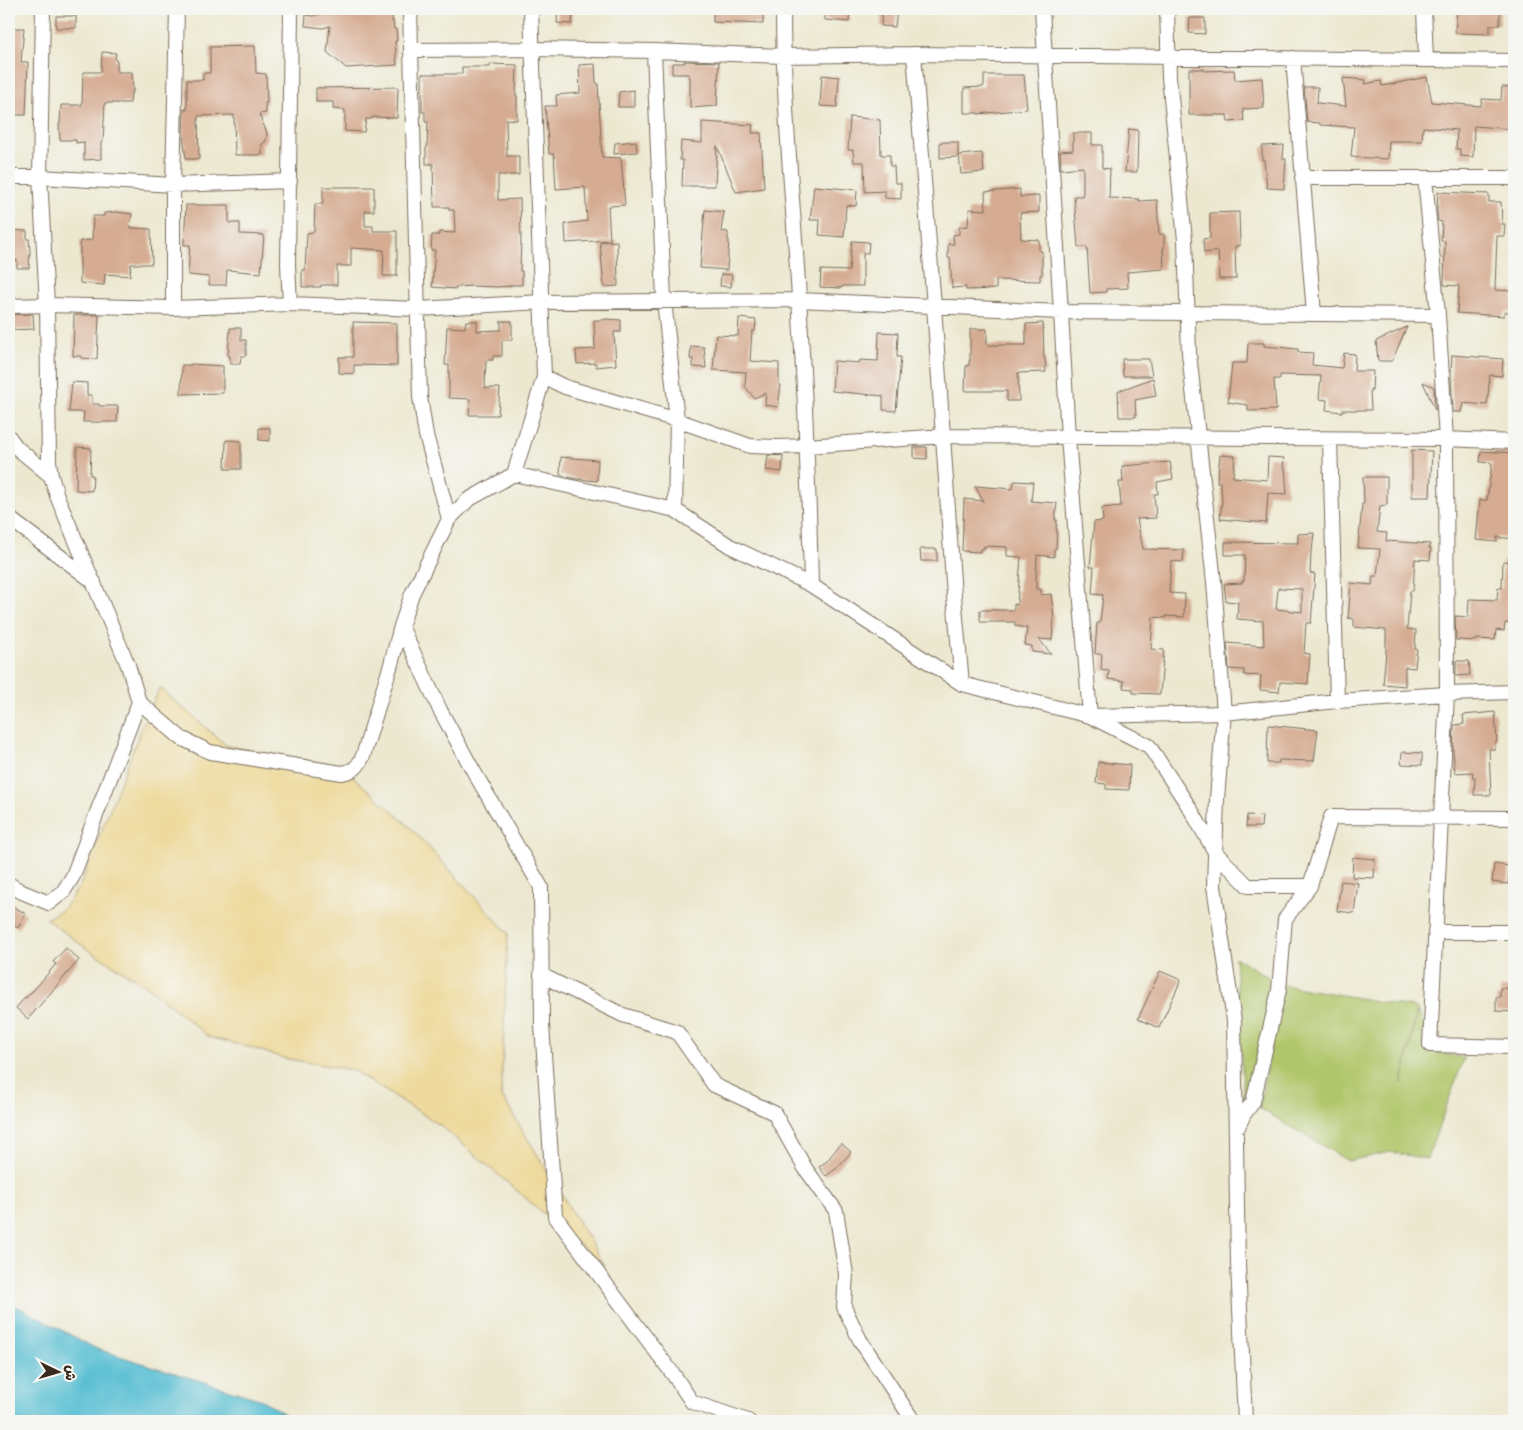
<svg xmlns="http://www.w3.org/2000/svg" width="1523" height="1430" viewBox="0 0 1523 1430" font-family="Delius,'Playpen Sans Arabic',sans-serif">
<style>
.green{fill:#b1c66a;stroke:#767844}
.sand{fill:#eeda9e;stroke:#94825e}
.water{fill:#56bed3;stroke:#487478}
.building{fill:#d5ab91;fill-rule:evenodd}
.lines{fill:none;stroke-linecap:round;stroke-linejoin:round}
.minor-casing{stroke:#796c5c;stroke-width:16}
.minor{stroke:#fff;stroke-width:14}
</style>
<rect width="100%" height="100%" fill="#f6f6f2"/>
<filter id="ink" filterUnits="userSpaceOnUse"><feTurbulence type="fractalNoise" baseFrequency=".02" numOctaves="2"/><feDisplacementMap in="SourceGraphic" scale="10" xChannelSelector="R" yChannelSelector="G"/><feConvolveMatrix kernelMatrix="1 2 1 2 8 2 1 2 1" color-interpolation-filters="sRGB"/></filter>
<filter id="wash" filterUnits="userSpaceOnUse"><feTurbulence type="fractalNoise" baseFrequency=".0096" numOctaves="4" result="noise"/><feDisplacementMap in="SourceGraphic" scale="20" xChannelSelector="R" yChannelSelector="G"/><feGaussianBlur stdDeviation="1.12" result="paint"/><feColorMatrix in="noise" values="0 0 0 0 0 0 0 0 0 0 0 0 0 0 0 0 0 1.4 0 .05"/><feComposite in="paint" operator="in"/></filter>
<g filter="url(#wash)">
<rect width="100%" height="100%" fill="#ece8d0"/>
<!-- green -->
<path class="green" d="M9,411L15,517L9,512Z
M1235,957L1277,982L1244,1101Z
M1283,985L1417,1008L1402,1083L1418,1011L1435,1052L1464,1058L1427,1159L1390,1152L1348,1161L1259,1108Z"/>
<!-- sand -->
<path class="sand" d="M160,688L227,746L342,767L409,826L508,933L501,1095L605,1266L440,1125L352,1070L283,1058L252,1048L209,1037L147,986L90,951L46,919L63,909L80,886L145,719Z"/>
<!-- water -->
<path class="water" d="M9,1302L97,1349L262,1400L296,1421H9Z"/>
<g id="blocks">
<!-- building -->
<path class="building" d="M341,9H364V10L393,13L392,22L393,21L394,29H396L397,41H395L397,65L346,68L327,52L330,26L323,28L305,26L306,15L313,16Z
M558,9H573L572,24L557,23Z
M715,9H763V24L713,22V10Z
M825,9H850L849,22L825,20Z
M882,9H897L895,27L881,26Z
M1457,9H1500V25H1490V34L1455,33Z
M56,16H76V28H56Z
M1190,18H1205V34L1189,33Z
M9,28H24L21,62H28L26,115H12V94H9Z
M255,46L256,73L266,74L267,103H265L266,113L259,114L267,133L266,141L262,144V155H235L234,115L198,116L199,159H186L183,136L184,109L187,110V80H203V73H210V47Z
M102,52L116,53L115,60L117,61V72H132L133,93H131L130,103H105L103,142H101V159L84,160V142L76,143V140H60L59,124H60L61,105H82L83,72H101Z
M684,61L719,62L717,106L690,108V77H689V74H672V63H685Z
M490,64L517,65L516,96H517V120L506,119L507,156H519V175H498V200L520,199L521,238L520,271H522V285H510V286L498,287L472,286L456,287V289L432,287L435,250H431L432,235H439V232L455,233L454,210H449V207H434L433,164H426V148H427L428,122H425V112H422V74H462V67H490Z
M595,64L596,83H598L602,157L621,158L625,205L608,206L610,240L566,243L565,224L587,221L585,187L556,189L554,154H549L545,106H557L556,95L580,93L579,65Z
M1189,69H1204V71L1234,70L1235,80L1262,78L1264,108L1243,109L1244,121L1228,122L1227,115H1189Z
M822,75L839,77L837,107L820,106Z
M984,75H1024L1027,109L978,114V113H964V88L983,87L984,85Z
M1427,77L1432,102L1481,106L1482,99L1501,100L1502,87H1514V123H1511L1512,129L1474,126L1473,157L1460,156V149H1456L1457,130L1423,127L1422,141H1389L1388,159L1370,158L1351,157L1354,127L1320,125V123L1307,122L1304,87H1318L1317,103L1346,106L1343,78L1366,80L1365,84L1381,81L1382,86Z
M398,87L397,118L372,117V119H366L364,132L345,131V110L333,109V102H316V88Z
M634,90V107H618L619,92Z
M850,117L880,120L881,155H890V166H894L895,183H901V199L885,198V191L865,192L864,162H854L853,150H848Z
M702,122L753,125L752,133H761L764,188L736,192L717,146L715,186H682L683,160H680L681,141L702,143Z
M1129,129L1138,130L1137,172H1125Z
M1073,133H1092V145H1102V168L1110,169L1109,198L1139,199V201L1157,200L1159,234H1164V249H1163L1164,269L1127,272L1128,288L1106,289V292L1090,293L1087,247H1078L1074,196H1082L1083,193V167L1061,169L1060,151L1073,150Z
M636,141L637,152L614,154L615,143Z
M940,142H958V157L940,158Z
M1284,145L1283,159H1286L1284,189L1267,188L1264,160H1262V146Z
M982,153L984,172L961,174L959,155Z
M814,186L857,190L856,206L846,205L844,237L819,235L820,220H810Z
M323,187H374V211H365V226H373V231H397V276H383L384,250L351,248V266H337V285H321V287H302V270H305L307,233L314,232L315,204H323Z
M1020,189V197L1039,196V212L1020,213L1021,239L1039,240V251H1042V275H1040V281L996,280V289L966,290V287L952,288L950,258H948V244H954L953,235L959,234V227L968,226L969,209L986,210L985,192Z
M1438,192L1489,194V202H1501L1502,224H1505L1504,236H1497L1495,290L1513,291L1512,312H1504V316L1457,313L1459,286L1444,285L1445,241H1441L1442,222L1438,221L1437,210Z
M186,205H229V223H240V234L264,235L261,273L227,270L226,285H209V277L188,275L190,245H184Z
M705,210L724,212L721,231L728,232V240H729L727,270L700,268Z
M116,212L132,214L130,227H132V228L151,229L152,264H131L130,276L105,274L104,285L80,283V241L92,240L93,216H104V213Z
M1239,212L1240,246H1235L1236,279H1219L1218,251L1204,253L1203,239L1210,238V213Z
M9,230L27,231V239H29L30,251L29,268H17V260H9Z
M617,241L618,286L604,287L600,242Z
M852,241L869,242L868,253H863V286H842V288L820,287L821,270L849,271Z
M721,274L732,275L731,287L720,286Z
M33,314L34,329L9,330V315Z
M74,315H99L97,359L81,358V356H73Z
M739,318L756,320L755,331H752L750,361L779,363V385H781L778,407L765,405L766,393L754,398L745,386L746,372L713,370L716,335L738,336Z
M605,319L621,320V332H614L616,365L596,367V363L577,364L576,350L595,349L594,320H605Z
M466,321H477V331L501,330V321H512V340H502V356H493V360H486L485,388H500L498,415H469L470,399L449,398V365H445L447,327L465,328Z
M353,322L397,323V366L354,365V374L339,373V357H353Z
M1043,323L1044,358H1045L1046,372L1018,373L1019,401H1007V391H965L966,366H969V361H970V329H987V345H1026V324Z
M1407,327L1392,361H1378L1376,341Z
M230,328H241V340H246V356H241L240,364H230V356H228Z
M879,332L898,333L897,357H901L896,411L883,410V396L832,391L834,361L859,363L860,360L878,361Z
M1248,343H1264V346L1298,349V352L1313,353L1312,365L1342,368L1344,353L1355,354L1354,371H1373L1372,390L1370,389L1371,410H1342V412L1326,410L1327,400L1319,399L1321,376L1280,375V379H1274L1276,410L1248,411V405L1228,402L1232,363H1247Z
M691,346L704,347L706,368L693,367V359H690Z
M1452,355L1503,359L1502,376L1490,375L1487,405L1463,403L1461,412H1453L1451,374Z
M1122,359H1149L1152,376H1123Z
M191,364L223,366V393L181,394L182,365H191Z
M1153,378L1156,396L1135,400L1136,417H1119L1118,391Z
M72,382L87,383V395H92V404H99V406H118L117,422H83L84,412H69Z
M1423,382L1434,387L1435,410Z
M259,428H270V441L259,440Z
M226,440L241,441V469H225Z
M77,447L91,448L90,475H93L92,491L76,490Z
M914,447H927V459L914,458Z
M1412,450L1432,451L1430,497H1412Z
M1481,451L1514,453V539L1497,537V542L1476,540L1480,500H1487L1492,463L1480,462Z
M768,455L783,456L782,472L766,470Z
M1220,455L1235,456L1233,477L1267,480L1268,457L1284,458L1283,468H1285L1287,494L1268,493L1266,523L1220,519L1222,502L1221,487H1220V482H1217Z
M561,457L598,460L597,481L577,479L560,475Z
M1170,462L1173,479L1157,482L1158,494H1154L1156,518L1137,519L1143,549L1184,550L1183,562L1171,561L1169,593L1185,594L1184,617L1166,616V618L1153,617L1151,649L1164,650L1160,694L1133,693V689L1123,688L1124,681L1108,679L1109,671L1101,670L1102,654H1095L1097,623H1100L1103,595L1092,594L1094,567H1090L1094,522L1103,521L1102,508L1121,506L1119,482H1123L1122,466Z
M1363,477H1387V505L1380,506L1377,532L1387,533L1386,541L1430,544L1429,548H1431L1430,560L1415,559L1413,591H1410L1407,629L1416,630L1415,649H1417L1415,668L1405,667V686L1383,684L1386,652V630L1354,627V619L1348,618L1351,583L1372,585L1373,576H1377L1380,549L1358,548L1362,504H1364Z
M1014,481L1033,482L1031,501L1057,503L1055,520H1057L1056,529H1057L1056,549H1054V557L1037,555L1036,578V589H1041V595L1051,594L1054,618L1052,640L1039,639L1051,654L1032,652V646L1025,645L1027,628L1015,626V622H980V610H1014V604L1017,605L1021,557L1007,556V547L984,546V549H980V552L962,551L964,499L983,501L975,486L1013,489Z
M1314,533L1312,551H1311L1310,573L1315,574L1311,623H1306L1304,653L1310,654L1308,684L1280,682L1279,692L1260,690L1261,676L1244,675V670L1229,669L1227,643L1264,646L1263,621L1237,619L1238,602L1226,601L1224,584L1242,583V581H1244L1245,555H1225V542L1298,543V534ZM1278,588L1302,589V612L1276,609Z
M920,549H937V561H921Z
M1503,561L1514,562V623H1505L1504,631L1496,630L1495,640L1477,639L1476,641L1456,640L1455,616L1468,617L1469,599L1497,600L1498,588H1502Z
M1456,661H1469L1470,675L1456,676Z
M1495,712L1497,742H1495V749H1489L1491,795H1474L1475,778H1472L1473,772L1455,773L1453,751L1454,725L1464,724L1463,715Z
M1268,725L1318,730L1314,761L1279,760V763H1267Z
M1402,752L1422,753V765L1401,764Z
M1098,762L1130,765L1129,790L1106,789V784L1096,783Z
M1247,815L1262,816L1261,827H1246Z
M1353,857L1375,859L1374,878L1352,877Z
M1494,864L1510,866L1508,884L1492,882Z
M1341,881L1358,883L1354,913L1337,911Z
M9,904L26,914L18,928L9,922Z
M66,948L79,960L28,1019L16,1008L25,997L26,998L32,991H33L56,964L53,962Z
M1160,971L1181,980L1159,1028L1138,1019Z
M1500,988H1514V1012L1496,1011V997H1500Z
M841,1143L851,1152L837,1168L826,1176L819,1167L827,1161Z"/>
</g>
</g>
<g filter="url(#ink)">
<use href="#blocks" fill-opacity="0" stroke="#796c5c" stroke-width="1"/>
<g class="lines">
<!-- minor casing -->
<g class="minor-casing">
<path id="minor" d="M43,9L40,177L47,305L49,461L51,476L57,496L128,665L139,702L181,738L210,752L342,773C354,771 358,767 363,756L391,664L401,626L412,594L449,519L468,500L514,474L544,377L531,9
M410,9L420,397L426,435L449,519
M783,9C783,105 793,201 799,297C805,393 809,489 811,585
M1042,9L1061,312L1068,437L1090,716L1149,746L1191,810L1215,852L1248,886H1310
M1167,9L1169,77L1185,240L1189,353L1214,582L1224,713L1217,799L1214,886L1234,1021L1238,1264L1245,1421
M1424,9L1426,60
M411,50L532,49L654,51L783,56L914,54L1514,61
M654,51L664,300L677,420L675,510
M914,54L934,306L954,596L962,684
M1293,58L1314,314
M9,177H40L173,185L290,181
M1302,178H1514
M1425,178L1438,315L1446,439L1447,694L1430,1045L1514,1047
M290,304L288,265L291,9
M9,306L47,305L173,308L290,304L418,309L542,302L799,300L1061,312L1438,315
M173,308V185L177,9
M544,377L565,387L677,420L750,446L777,447L807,446L943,436L1446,439L1514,442
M9,437L17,448L51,476
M1330,439L1337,701
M514,474L675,510L730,546L811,585L962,684L1090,716L1224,713L1337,701L1447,694L1514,692
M9,518L94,582
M401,626L440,710L474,772L541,887L542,1025L555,1216L673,1374L692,1402L748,1421
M9,884L22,892L49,903L63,892L73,876L82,852L139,702
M1435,932H1514
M541,975L623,1015L677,1032L714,1085L774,1113L805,1168L836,1211L846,1274L844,1307L860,1340L912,1419L915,1421
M1238,1127L1244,1114L1253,1102L1279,990L1285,919L1310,886L1331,817L1514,818"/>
</g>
<!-- minor -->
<use href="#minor" class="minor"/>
</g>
</g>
<!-- margin -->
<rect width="1523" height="1430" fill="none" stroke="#f6f6f2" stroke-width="30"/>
<!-- north arrow -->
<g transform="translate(58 1372) rotate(95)" stroke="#f6f6f2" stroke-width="4" paint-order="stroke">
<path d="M0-4L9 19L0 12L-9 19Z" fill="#3b2a1e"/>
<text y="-8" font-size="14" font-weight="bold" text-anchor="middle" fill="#3b2a1e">ش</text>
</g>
</svg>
